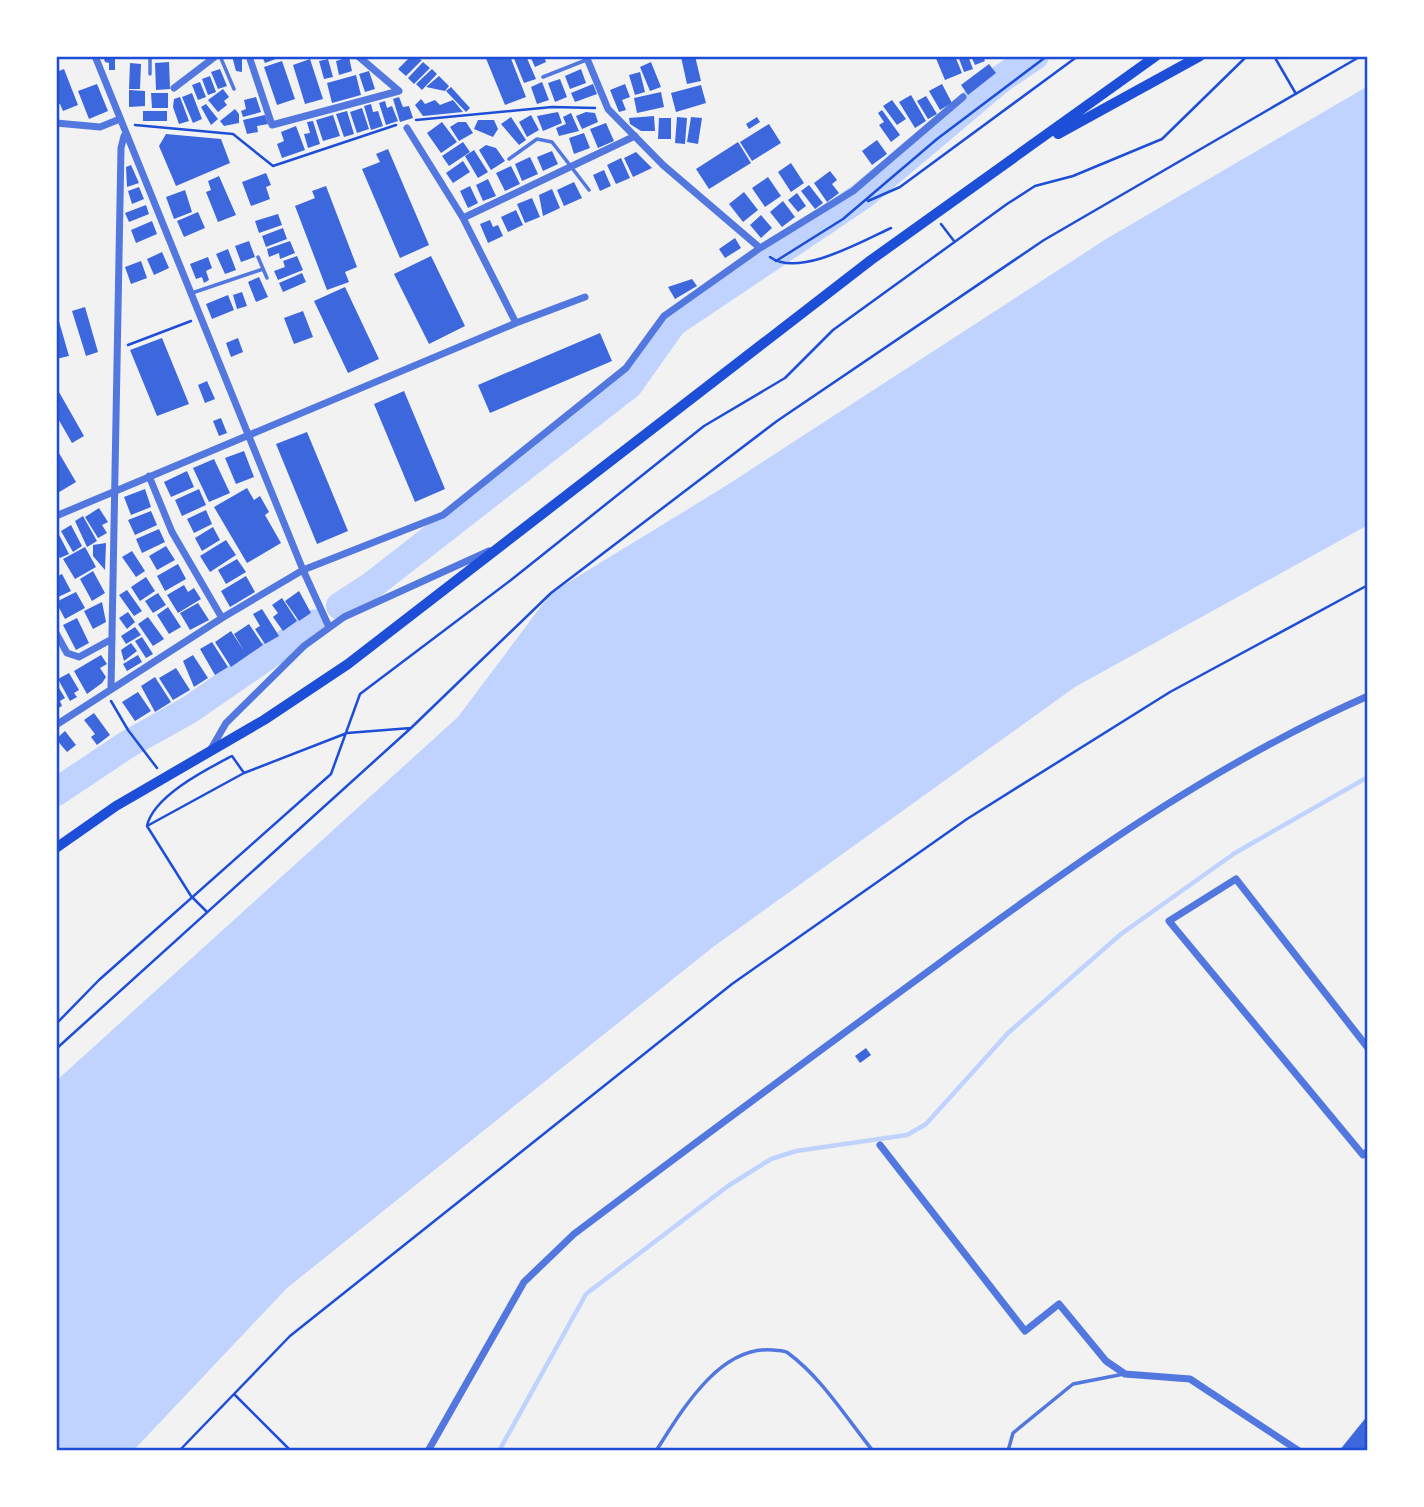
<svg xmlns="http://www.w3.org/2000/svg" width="1424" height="1507" viewBox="0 0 1424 1507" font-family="'Open Sans',sans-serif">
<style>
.water{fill:#bfd3fe}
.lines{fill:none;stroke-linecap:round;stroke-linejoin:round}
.stream{stroke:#bfd3fe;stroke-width:4.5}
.river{stroke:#bfd3fe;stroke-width:28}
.building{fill:#3d67dc}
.path{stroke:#1d4ed8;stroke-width:2.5}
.service{stroke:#5277de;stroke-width:3.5}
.minor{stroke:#5277de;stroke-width:7}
.secondary{stroke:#1d4ed8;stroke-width:10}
.neatline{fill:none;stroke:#1d4ed8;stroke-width:2.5}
</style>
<rect width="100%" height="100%" fill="#f2f2f2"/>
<!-- water -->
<path class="water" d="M1368,86V525L1075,687L713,947L287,1288L133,1451H56V1081L458,717L551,593L724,487L1106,239Z"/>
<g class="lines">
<!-- stream -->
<path class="stream" d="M499,1451L586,1294L728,1186L771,1159L796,1151L907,1135L926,1124L1008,1033L1121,934L1235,853L1368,777"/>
<!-- river -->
<path class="river" d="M340,606L371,586L629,385L673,323L862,196L1002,78L1035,56
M56,792L128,744L189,710L315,623"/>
</g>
<!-- building -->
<path class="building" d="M103,56H115V70H109V63L105,62Z
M232,56H242V72L236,71Z
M262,56H284L265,63Z
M411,56L422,60L406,76L398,69Z
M485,56H510L526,97L505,105Z
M513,56H526L536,79L524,83Z
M530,56H544L546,62L535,67Z
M695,56L701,81L687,84L681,57Z
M935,56H955L962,73L945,80Z
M958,56H968L973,69L964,72Z
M971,56H983L985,61L975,65Z
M349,57L352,71L339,75L336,61Z
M310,59L323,99L305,104L293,65Z
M328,59L333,77L324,79L319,61Z
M282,61L295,99L277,105L264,67Z
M169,62L170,89L156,90L155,63Z
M423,62L430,68L414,84L408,78Z
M651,62L661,87L650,91L640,67Z
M130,63L141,64L140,89H129Z
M989,64L996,73L968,95L961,85Z
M64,69L78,105L63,111L60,104L56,105V72Z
M220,69L227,86L218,89L211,72Z
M432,69L437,74L422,90L416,84Z
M581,69L586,83L570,89L565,76Z
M369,71L375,89L365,92L359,74Z
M640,72L645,92L635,95L629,75Z
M356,75L361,95L332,103L327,83Z
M210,76L216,92L208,95L202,79Z
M439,76L449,86L445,91L426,87Z
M560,79L567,97L555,102L548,83Z
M200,82L206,97L198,100L192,85Z
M542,82L549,100L537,104L531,87Z
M97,84L108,111L89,119L78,91Z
M593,84L597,94L575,102L571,93Z
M625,84L630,97L622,100L626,110L619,112L610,90Z
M942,84L952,103L940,110L929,91Z
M701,85L706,103L676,112L671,93Z
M451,87L470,108L466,112L446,91Z
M223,89L229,97L224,101L227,105L218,112L208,100Z
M129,90L145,91V106L129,107Z
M661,92L664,107L637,113L634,98Z
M151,93H168V108H152Z
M192,93L202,119L193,123L182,97Z
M911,95L926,121L915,128L899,102Z
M926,96L937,114L928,119L917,101Z
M180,97L189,121L179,124L173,107L174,99Z
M256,97L261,112L243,117L241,111L246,109L244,100Z
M399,97L403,107L409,106L413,118L400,122L393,99Z
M421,99L425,104L435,100L440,105L453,100L463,112L423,116L415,105Z
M892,100L906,119L897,125L883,106Z
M385,101L387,108L392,106L398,121L386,125L379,103Z
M206,104L218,119L211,125L201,107Z
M371,104L373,112L378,111L383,126L371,130L364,106Z
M362,108L369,129L357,133L350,112Z
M235,109L239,114V123L224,126L220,121Z
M882,110L900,135L891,142L879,125L884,122L878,113Z
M143,111H167V121H143Z
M347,111L354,134L344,137L336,114Z
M558,112L562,123L543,131L537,116Z
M586,112L595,113L598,122L582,129L576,116Z
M571,113L579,131L559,136L556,128L566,124L563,117Z
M265,115L268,124L257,126L258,132L247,134L243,120Z
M333,115L340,136L323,141L316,120Z
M531,115L539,130L527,137L519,122Z
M654,116L655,131H641L630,124L629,118Z
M511,117L526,140L519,145L501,124Z
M677,117L687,118L685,144L675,143Z
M691,117L702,118L698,144L687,142Z
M757,117L760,122L749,129L746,124Z
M659,118H671V139H658Z
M478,120H494L498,129L493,137L474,129Z
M313,121L320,144L308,148L304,134L310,133L307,122Z
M442,122L457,142L441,153L427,133Z
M458,122H466L473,133L459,141L450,127Z
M606,123L614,141L598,148L590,129Z
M769,124L781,143L752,161L740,142Z
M296,126L305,150L282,158L277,144L284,141L281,132Z
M584,133L590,148L574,154L569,138Z
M166,134L221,139L230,163L176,186L159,146Z
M877,140L887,154L872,165L862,151Z
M463,142L470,152L449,166L442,156Z
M738,142L751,163L709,189L696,169Z
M486,145L496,148L505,161L491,170L479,150Z
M388,149L429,245L400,258L362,169L380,162L376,154Z
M474,150L488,172L478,178L465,156Z
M552,151L558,164L543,171L537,157Z
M636,152L652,168L633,177L624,158Z
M530,157L538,174L522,181L515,164Z
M621,158L630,178L616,184L607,165Z
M463,161L470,172L453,183L446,173Z
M791,163L804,183L791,192L778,172Z
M131,165L139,183L127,187L126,167Z
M511,166L520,184L505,191L496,173Z
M604,170L611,186L600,191L593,175Z
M830,171L837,180L832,184L839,193L827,202L814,183Z
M266,173L271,185L266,187L270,199L251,206L242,182Z
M219,176L236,215L218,222L206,192L211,190L208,181Z
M768,177L781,196L765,207L752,188Z
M488,179L496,196L483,201L476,185Z
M574,182L582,198L564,206L557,190Z
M809,185L823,203L815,209L801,191Z
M326,186L357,267L345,272L349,282L327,290L295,206L315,198L312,191Z
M470,186L478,203L468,208L460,191Z
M139,187L144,199L132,204L128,191Z
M552,189L560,208L543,216L539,195Z
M185,190L192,212L174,219L166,197Z
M744,192L758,210L743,222L729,204Z
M797,193L806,206L798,212L788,200Z
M532,198L540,217L525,223L517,204Z
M783,201L795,217L782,227L770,212Z
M146,205L149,214L129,222L125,213Z
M516,210L523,225L508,232L501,217Z
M198,212L205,228L184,237L177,221Z
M278,214L282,225L259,233L255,221Z
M761,215L772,228L761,238L750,225Z
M490,220L493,227L498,225L503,236L488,243L480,224Z
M152,221L157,234L136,243L131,230Z
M283,228L287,239L266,247L262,236Z
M735,238L741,248L725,258L719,249Z
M249,241L255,257L241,262L235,246Z
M290,241L295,253L280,259L279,253L269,257L267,249Z
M228,249L236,270L225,274L216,254Z
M162,252L169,268L154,275L147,259Z
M297,256L303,270L278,280L274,271L285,267L283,261Z
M431,256L465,326L429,344L394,274Z
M208,257L212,268L206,271L209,280L204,283L202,277L196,279L190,264Z
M141,261L147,278L131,284L125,267Z
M302,273L306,282L283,292L279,283Z
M259,277L268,297L256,302L248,282Z
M692,279L697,286L675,299L668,287Z
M345,287L379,359L348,373L314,301Z
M242,292L247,306L237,309L233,295Z
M228,295L234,310L212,319L206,304Z
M85,307L98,352L86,356L72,311Z
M56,311L69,356L56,359Z
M303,311L313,337L294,344L284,318Z
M600,333L612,361L490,413L478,385Z
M162,338L189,404L157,416L130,350Z
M238,338L243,352L231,357L226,343Z
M207,381L215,399L205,403L198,385Z
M404,391L445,489L415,502L374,404Z
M59,392L84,436L72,443L56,415V393Z
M221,418L227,433L219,436L213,421Z
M307,432L348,531L317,544L276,444Z
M56,448L76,482L56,494Z
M244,451L254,477L236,484L225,458Z
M214,459L230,493L209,502L193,468Z
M187,471L194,487L171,497L164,482Z
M247,488L254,500L260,496L269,512L265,515L281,543L247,563L214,507Z
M145,489L151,507L131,515L124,497Z
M199,489L206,505L182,516L175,500Z
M99,508L108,522L102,525L107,533L98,538L85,517Z
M206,510L212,524L194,533L187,519Z
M151,511L157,525L135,535L128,520Z
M83,516L97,541L87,547L75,521Z
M71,525L82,546L73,552L61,531Z
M213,527L220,540L202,551L195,538Z
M56,529L69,554L60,558L56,551Z
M159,529L165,542L142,553L136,539Z
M226,540L236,555L210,572L200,556Z
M106,543L105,570L93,556V545Z
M166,546L175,560L157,570L149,556Z
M85,547L96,567L75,579L63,559Z
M132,551L145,571L136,577L122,557Z
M237,559L246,572L226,584L218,570Z
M178,564L186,579L165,591L157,576Z
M93,571L105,593L92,601L80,579Z
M62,574L71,591L56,598V577Z
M246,576L255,592L230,607L221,591Z
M146,577L155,591L140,601L131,587Z
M184,585L188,592L194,588L201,599L178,613L167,595Z
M127,590L142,611L134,616L119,595Z
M299,591L311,613L299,621L285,601Z
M76,592L85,608L65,619L56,602Z
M158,593L166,605L153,613L145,601Z
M282,598L297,621L283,631L273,617L278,613L272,605Z
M102,602L106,622L93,629L84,611Z
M198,603L209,620L190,630L180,613Z
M168,607L181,627L169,634L157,615Z
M262,609L279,636L265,644L255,629L260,626L253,614Z
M128,612L135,622L127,629L119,618Z
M148,617L164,639L153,646L138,624Z
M77,618L89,643L76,650L63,625Z
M249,624L263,645L231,667L215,642L231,631L244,651L234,634Z
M135,627L141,635L126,644L121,636Z
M142,637L153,654L146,658L135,641Z
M212,642L228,667L215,675L200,649Z
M131,643L137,651L124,661L121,650Z
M101,655L107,664L100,668L106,677L102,683L87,694L74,671Z
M138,655L142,662L127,671L123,664Z
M193,655L208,678L194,687L183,661Z
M176,668L190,690L173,700L159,678Z
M69,673L79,690L74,693L77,697L70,701L58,679Z
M155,677L171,702L155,712L141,686Z
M56,683L65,698L60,701L62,706L56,709Z
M138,692L151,711L135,721L122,702Z
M94,713L110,735L97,745L91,737L95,734L84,720Z
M65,731L76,745L67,752L56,739Z
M866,1048L871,1055L860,1063L855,1056Z
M1368,1415V1451H1339Z"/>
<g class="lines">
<!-- path -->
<path class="path" d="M1274,56L1296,94
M416,120L552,107L595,108
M135,125L233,134L273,166L396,125
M868,201L900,187L1078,56
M941,224L954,241
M770,257C798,278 863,241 891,228
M776,261L843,219L937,139L1047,56
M128,345L191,321
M111,701L128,730L157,768
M147,826L244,773L347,733L411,728
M206,911L191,896L147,826C153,796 207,769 232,756L244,773
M56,1024L99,980L331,774L360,694L511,580L704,426L785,378L833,330L1007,204L1035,186L1073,176L1162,139L1247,56
M56,1049L411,728L551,593L777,421L1044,240L1361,56
M234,1394L291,1451
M179,1451L290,1336L732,984L967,819L1170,692L1368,585"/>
<!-- service -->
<path class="service" d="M150,56V74
M220,56L234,89
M543,77L586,60
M509,159L537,139L552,142L589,190
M258,257L267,278
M192,293L263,269
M656,1451C681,1412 719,1345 773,1350C778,1351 784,1350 788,1353C822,1378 847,1419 873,1451
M1008,1451L1013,1433L1073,1384L1124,1374"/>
<!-- minor -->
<path class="minor" d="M95,56L303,570L329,627
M249,56L272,125L399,91L358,56
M586,56L608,109L663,165L760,248
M174,88L216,56
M56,123L100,127L120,119
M407,128L463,218L516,323L585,297
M463,218L635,136
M149,476L172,532L222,618
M56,516L516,323
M56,633L67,653L79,657L112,639
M111,689L121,148L124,136
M56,725L222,618L303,570L443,515L626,368L664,316L760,248L853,191L963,97
M211,749L226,723L304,646L344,617L489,551
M1368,1048L1236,879L1169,921L1363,1155L1368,1151
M880,1145L1025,1331L1059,1304L1106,1361L1125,1374L1190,1379L1299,1451
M428,1451L524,1282L574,1234C692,1145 811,1057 930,970C1069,867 1209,766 1368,696"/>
<!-- secondary -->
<path class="secondary" d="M1058,134L1200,56
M56,848L116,806L264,720L348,664L871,260L1156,56"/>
</g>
<!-- border -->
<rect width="1424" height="1507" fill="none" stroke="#ffffff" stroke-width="116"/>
<rect x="58" y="58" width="1308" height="1391" class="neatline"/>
</svg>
